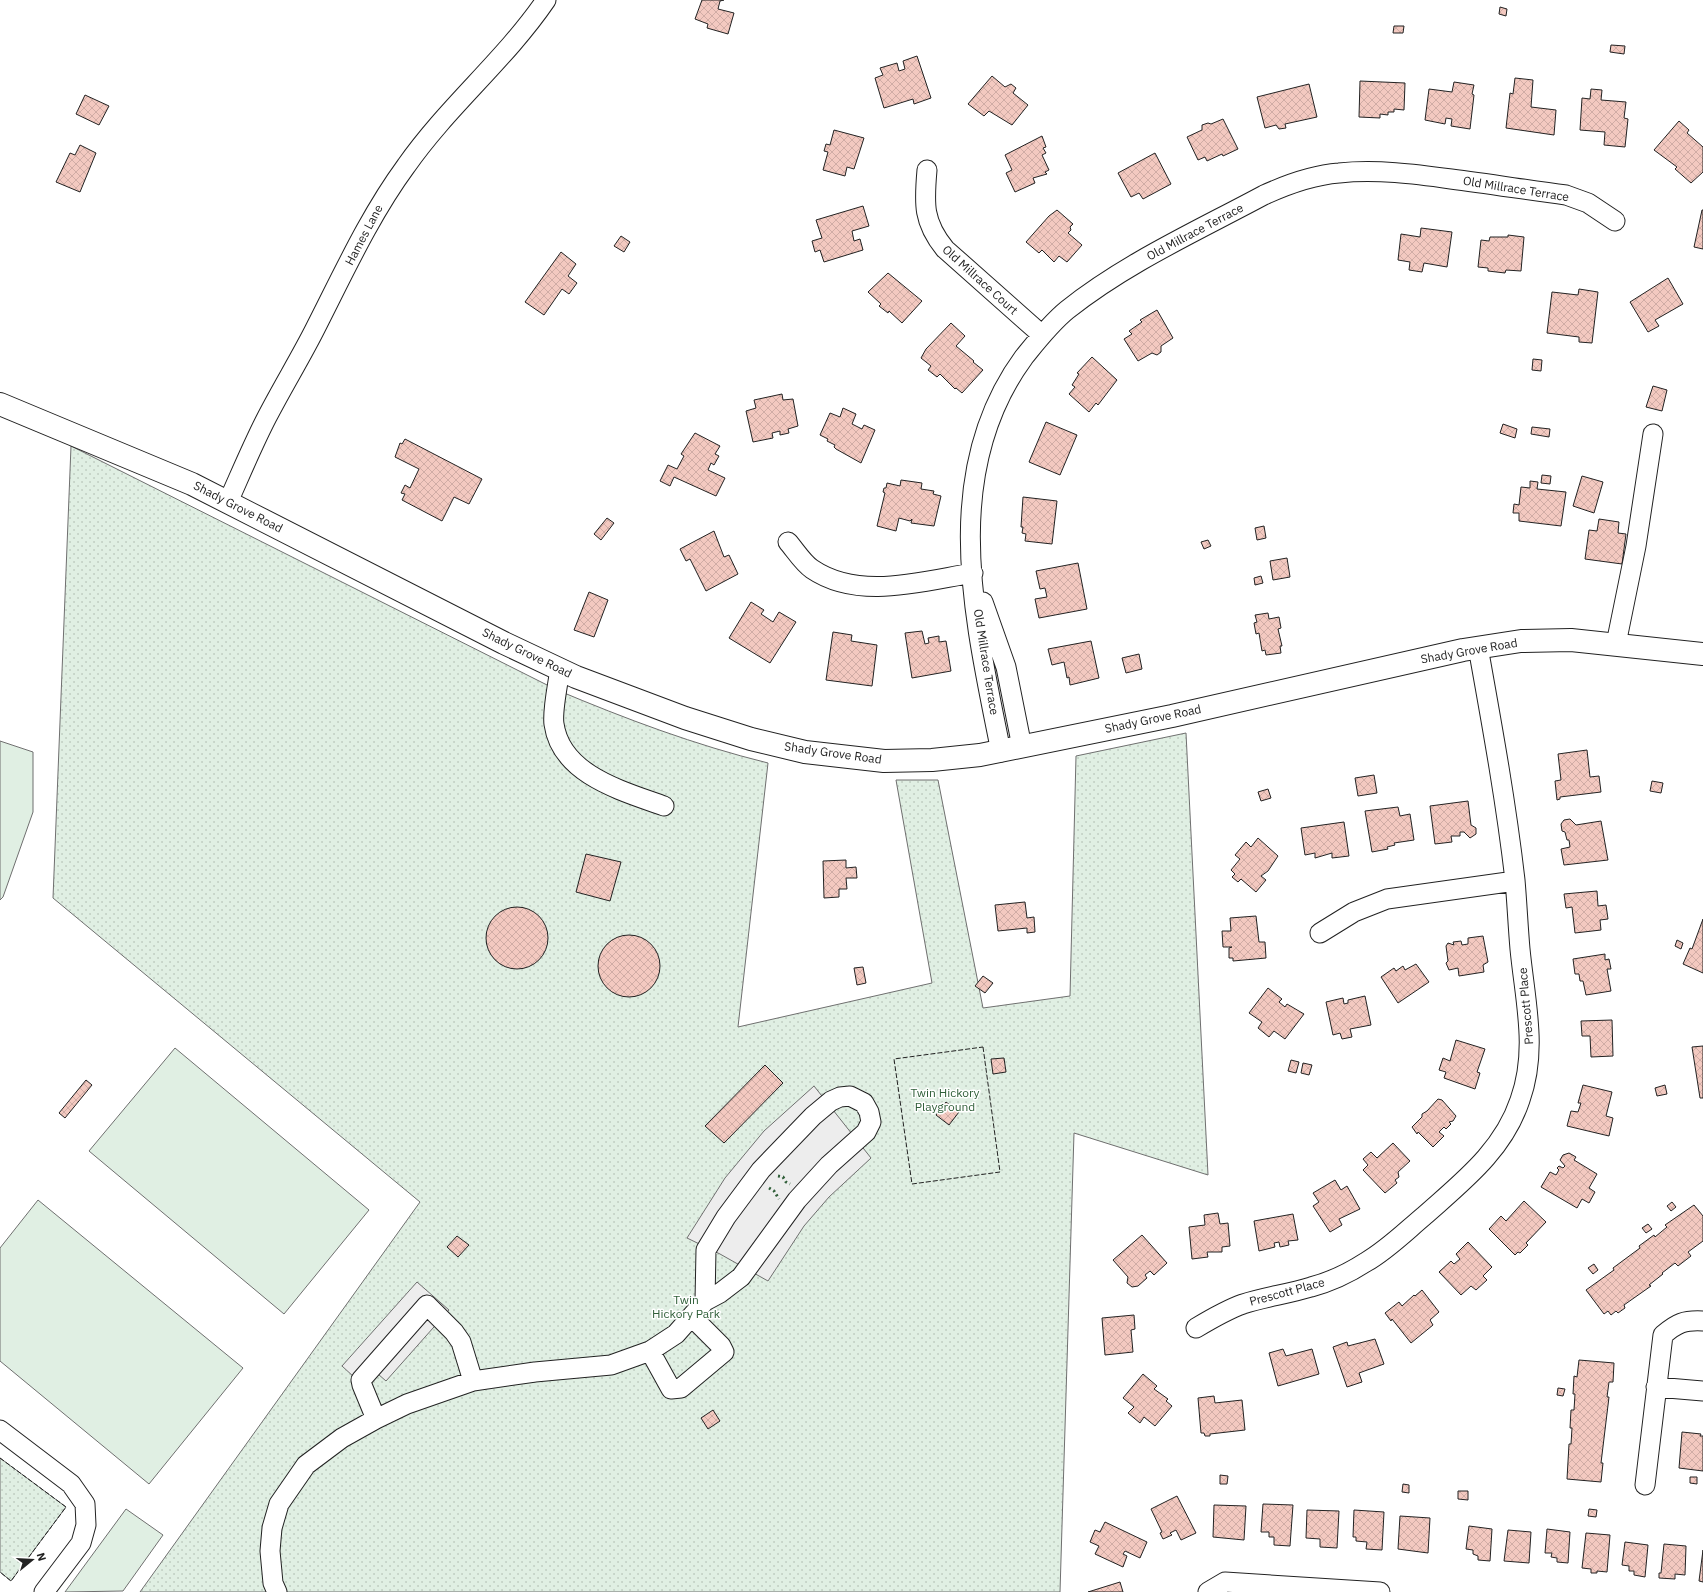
<svg xmlns="http://www.w3.org/2000/svg" width="1703" height="1592" viewBox="0 0 1703 1592" font-family="'IBM Plex Sans',sans-serif">
<style>
.grass{fill:#e0efe3;stroke:#6f6f6f}
.park{fill:url(#park-dots);stroke:#6f6f6f}
.parking{fill:#ededed;stroke:#6f6f6f}
.building{fill:url(#building-cross-hatch);stroke:#222}
.lines{fill:none;stroke-linecap:round;stroke-linejoin:round}
.minor-casing{stroke:#222;stroke-width:21}
.major-casing{stroke:#222;stroke-width:24}
.minor{stroke:#fff;stroke-width:19}
.major{stroke:#fff;stroke-width:22}
.hedge{stroke:#2f5e38;stroke-width:3;stroke-dasharray:2 3;stroke-linecap:butt}
.fence{stroke:#222;stroke-width:1;stroke-dasharray:5 2;stroke-linecap:butt}
.labels{text-anchor:middle;stroke-width:3;stroke-linejoin:round;paint-order:stroke}
.street-label{font-size:12px;fill:#222;stroke:#fff}
.park-label{font-size:12px;fill:#2f5e38;stroke:#fff}
</style>
<defs>
<pattern id="park-dots" width="8" height="8" patternUnits="userSpaceOnUse"><rect width="8" height="8" fill="#e0efe3"/><path d="M2 2h.1M6 6h.1" fill="none" stroke="#c0cdc2" stroke-width="1.8" stroke-linecap="round"/></pattern>
<pattern id="building-cross-hatch" width="8" height="8" patternUnits="userSpaceOnUse"><rect width="8" height="8" fill="#f3c9c0"/><path d="M0 0l8 8M0 8l8-8" fill="none" stroke="#d0aca5"/></pattern>
</defs>
<rect width="100%" height="100%" fill="#fff"/>
<!-- grass -->
<path class="grass" d="M0,741L33,752V812L3,897L0,900Z
M175,1048L369,1210L284,1314L89,1151Z
M38,1200L243,1368L149,1484L0,1361V1248Z
M126,1509L163,1535L123,1591L65,1592Z"/>
<!-- park -->
<path class="park" d="M71,446L557,690C626,719 695,745 768,763L738,1027L932,983L896,780H938L983,1008L1070,996L1076,756L1186,733L1208,1175L1074,1133L1060,1592H140L420,1202L53,898Z
M0,1458L66,1507L11,1581L0,1572Z"/>
<!-- parking -->
<path class="parking" d="M814,1086L871,1158L829,1197L804,1226L768,1281L720,1254L687,1238L725,1178L764,1131Z
M417,1282L449,1310L386,1381L378,1374L366,1388L342,1366Z"/>
<!-- building -->
<path class="building" d="M702,0H724L720,1L718,9L734,13L728,34L707,28L708,24L695,19Z
M1500,7L1507,9L1506,16L1499,14Z
M1394,26H1404L1403,33H1393Z
M1611,45L1625,46L1624,54L1610,52Z
M917,56L931,98L914,104L913,99L884,108L875,78L883,75L880,68L897,63L899,71L905,69L903,61Z
M992,76L1005,87L1011,84L1016,88L1013,93L1028,105L1012,125L989,111L984,116L968,104Z
M1515,78L1533,80L1531,107L1556,110L1554,135L1506,128L1510,93L1513,94Z
M1360,81L1405,83L1404,110L1394,109V112H1388V115L1380,114V118L1359,117Z
M1454,82L1474,85L1472,94L1474,95L1470,129L1451,126L1452,119L1446,118L1445,124L1425,120L1429,89L1452,92Z
M1309,84L1317,117L1285,124L1286,128L1279,129L1276,125L1265,128L1257,97Z
M1591,89L1602,90L1601,100L1626,102L1624,118L1628,119L1625,147L1604,145L1605,132L1580,130L1582,98L1590,99Z
M85,95L109,106L99,125L76,114Z
M1223,119L1238,149L1223,156L1222,154L1207,161L1205,157L1198,160L1187,137L1202,130V125L1208,123L1211,124Z
M1679,121L1689,130L1687,133L1703,147V172L1691,183L1675,169L1677,167L1654,150Z
M834,130L864,138L854,169L847,167L845,176L823,170L828,152L824,151L826,144L830,145Z
M1042,136L1046,147L1043,148L1046,153L1042,155L1049,170L1045,172L1047,174L1033,178L1035,183L1015,192L1006,173L1012,170L1005,155Z
M80,145L96,153L80,192L56,182L70,153L75,155Z
M1155,153L1171,184L1143,199L1139,193L1131,197L1118,173Z
M863,206L869,226L852,231L854,241L860,239L863,250L824,262L820,250L815,252L812,241L822,238L816,220Z
M1057,210L1073,224L1070,227L1071,230L1068,233L1082,245L1067,262L1059,256L1054,262L1042,250L1039,253L1026,242L1049,216Z
M1702,210H1703V249L1694,247Z
M1421,228L1452,232L1447,267L1424,263L1422,272L1409,270L1410,262L1398,260L1401,234L1420,237Z
M1508,235L1524,237L1521,271L1506,270L1505,273L1488,271V268L1478,267L1481,240L1489,241L1490,237H1508Z
M621,236L630,242L624,252L614,246Z
M561,252L576,264L568,276L577,283L569,294L562,289L544,315L525,302Z
M888,273L922,301L902,323L889,311L888,313L879,306L881,304L868,292Z
M1668,278L1683,304L1655,320L1659,326L1648,332L1630,302Z
M1579,289L1598,292L1592,343L1579,342V337L1547,333L1552,292L1578,295Z
M1157,310L1173,338L1161,346V352L1157,355L1152,353L1138,361L1124,339L1132,334L1129,331L1142,322L1140,320Z
M951,323L965,336L956,346L974,361L973,362L983,370L962,393L956,388L955,389L940,374L937,377L928,370L931,366L921,358L926,349Z
M1092,357L1117,380L1098,405L1096,403L1089,412L1069,394L1075,387L1072,385L1079,374L1077,373Z
M1533,359L1542,360L1541,371L1532,370Z
M1653,386L1667,390L1662,411L1646,407Z
M782,394L783,400L793,399L798,426L788,429L789,433L780,435V431L772,433L773,438L753,442L746,411L756,408L754,400Z
M843,408L856,414L852,424L862,429L864,425L875,430L861,463L836,449L834,447L835,445L827,441L828,439L820,435L830,413L840,417Z
M1046,422L1077,435L1060,475L1029,462Z
M1503,424L1517,429L1515,438L1500,433Z
M1532,427L1550,429L1549,437L1531,434Z
M695,433L720,446L715,454L719,456L714,465L711,463L708,470L725,478L716,496L674,477L670,486L660,481L668,465L677,469L684,456L681,454Z
M405,439L482,479L469,504L454,497L442,521L402,500L405,494L401,493L405,485L410,488L419,469L395,457L400,443L402,444Z
M1542,475L1551,476L1550,484L1541,483Z
M1582,476L1603,482L1594,513L1573,506Z
M901,480L922,483L921,489L934,491L933,494L941,496L934,526L911,523L912,519L910,521L899,518L896,531L877,526L885,493L883,492L884,488H886L887,483L900,486Z
M1530,481L1538,482L1537,489L1566,492L1561,526L1519,521V513H1513L1514,504L1519,505L1521,487L1530,488Z
M1023,497L1057,501L1052,544L1025,541L1026,534L1022,533L1023,527H1021Z
M607,518L614,523L601,540L594,534Z
M1599,519L1619,522L1618,533L1626,534L1622,564L1585,559L1589,530L1597,531Z
M1264,526L1266,538L1257,540L1255,528Z
M714,531L724,557L729,555L738,574L706,591L690,559L686,561L680,549Z
M1208,540L1211,546L1204,549L1201,542Z
M1287,558L1290,577L1273,580L1270,561Z
M1078,563L1087,609L1039,618L1035,599L1047,597L1045,588L1040,589L1036,571Z
M1261,576L1263,583L1255,585L1254,578Z
M589,592L608,600L594,637L574,630Z
M751,602L764,610L761,614L773,622L779,612L796,622L770,663L729,638Z
M1268,613L1269,619L1279,617L1281,628L1278,629L1282,646H1280L1281,653L1266,655L1265,650L1262,651L1259,633L1256,634L1254,623L1257,622L1255,615Z
M922,631L925,644L929,643L928,638L939,636V642L946,641L951,671L912,678L905,633Z
M833,632L852,635L851,641L877,645L872,686L826,680Z
M1091,641L1099,678L1070,685L1069,677L1067,678L1064,662L1052,665L1048,649Z
M1139,654L1142,669L1126,673L1122,658Z
M1587,750L1590,777L1599,776L1601,792L1560,797V799L1557,800L1555,781L1561,780L1558,754Z
M1374,775L1377,793L1358,796L1355,778Z
M1652,781L1663,783L1661,793L1650,791Z
M1268,789L1271,798L1261,801L1258,792Z
M1468,801L1471,825L1476,828V834L1470,838L1464,832H1460V836H1451L1452,842L1435,844L1430,806Z
M1398,807L1400,816L1410,814L1414,840L1394,843L1395,845L1387,847L1388,849L1372,852L1365,811Z
M1570,819L1576,825L1601,821L1608,860L1564,865L1561,849L1570,847L1569,840H1567L1565,832L1562,831L1561,824L1564,820Z
M1344,822L1349,856L1332,858V853L1315,858V853L1305,855L1301,828Z
M1258,838L1278,856L1268,871L1261,876L1266,880L1256,892L1241,879L1238,882L1232,877L1235,874L1231,870L1240,859L1235,855L1246,842L1251,847Z
M586,854L621,862L610,901L576,892Z
M846,860V868L856,867L857,878H846L847,889H839V897L824,898L823,861Z
M1597,891L1598,906L1606,905L1608,919L1600,920L1601,930L1575,933L1572,907L1566,908L1564,894Z
M1025,902L1027,918L1034,917L1035,932L1027,933V928L998,931L995,905Z
M486 938a31 31 0 1 1 62 0a31 31 0 1 1-62 0Z
M1256,916L1259,942H1265L1266,958L1233,961V958H1229V948L1232,947H1223L1222,931H1231L1230,918Z
M1703,919V973L1683,964L1690,948L1692,949Z
M598 966a31 31 0 1 1 62 0a31 31 0 1 1-62 0Z
M1483,936L1488,962L1483,965L1484,972L1459,976L1458,968L1449,970L1446,963L1448,961L1446,946L1448,943L1454,945L1453,942L1461,941L1462,945L1468,944V938Z
M1677,940L1683,943L1681,949L1675,946Z
M1605,954V960L1609,959L1611,969H1607L1611,991L1586,995L1583,981H1580L1579,974H1575L1573,959Z
M1416,964L1429,982L1398,1003L1381,977L1394,968L1396,971L1403,966L1405,970Z
M863,967L866,983L857,985L854,968Z
M983,976L993,983L985,993L975,986Z
M1268,988L1282,999L1279,1002L1285,1007L1287,1004L1304,1014L1285,1039L1274,1031L1269,1037L1258,1028L1262,1022L1249,1013Z
M1365,996L1371,1025L1350,1029L1352,1037L1342,1039L1340,1033L1333,1035L1326,1002L1343,998L1344,1004L1348,1003V1000Z
M1612,1020L1613,1056L1591,1057L1590,1036H1582L1581,1021Z
M1456,1040L1485,1049L1477,1072L1480,1073L1475,1089L1444,1078L1446,1072L1439,1070L1443,1058L1450,1061Z
M1703,1046V1098H1700L1692,1047Z
M1004,1058L1006,1072L993,1074L991,1059Z
M1291,1060L1299,1062L1296,1073L1288,1071Z
M1303,1063L1312,1065L1309,1075L1301,1073Z
M765,1065L783,1083L724,1143L705,1126Z
M86,1080L92,1085L65,1118L59,1113Z
M1583,1085L1612,1092L1606,1116L1613,1118L1609,1136L1567,1126L1571,1111L1578,1112L1581,1103H1578Z
M1665,1085L1667,1094L1657,1096L1655,1088Z
M1438,1099L1442,1100L1456,1116L1453,1121L1449,1122L1451,1124L1446,1129L1444,1127L1439,1132L1444,1136L1433,1147L1418,1132L1417,1134L1412,1127L1422,1117V1114L1427,1111Z
M946,1102L959,1112L949,1125L936,1115Z
M1393,1143L1410,1161L1398,1172L1399,1177L1395,1180L1397,1183L1385,1193L1363,1170L1368,1165L1363,1159L1371,1152L1377,1158Z
M1569,1153L1576,1157L1574,1160L1597,1174L1589,1188L1595,1192L1589,1203L1582,1199L1577,1208L1541,1187L1550,1172L1556,1175L1559,1170L1557,1168L1559,1166L1563,1168L1565,1166L1560,1160L1563,1155Z
M1335,1180L1341,1190L1347,1186L1360,1209L1339,1219L1342,1225L1330,1232L1313,1206L1319,1202L1313,1193Z
M1524,1201L1546,1222L1526,1243L1528,1245L1520,1253L1518,1252L1515,1255L1489,1229L1501,1216L1506,1221Z
M1672,1202L1676,1207L1671,1211L1667,1206Z
M1694,1205L1703,1216V1241L1688,1252L1691,1256L1678,1266L1675,1263L1662,1273L1663,1274L1649,1285L1651,1286L1624,1305L1625,1308L1618,1313L1616,1311L1611,1315L1608,1311L1604,1314L1586,1290L1614,1270L1613,1268L1640,1248L1639,1246L1654,1235L1655,1237L1667,1227L1665,1225Z
M1218,1213L1220,1224L1228,1223L1230,1246L1222,1247V1252H1207L1208,1257L1192,1259L1189,1227L1205,1225L1204,1215Z
M1293,1214L1298,1240L1288,1241L1289,1245L1280,1247L1279,1242L1274,1243L1275,1247L1259,1251L1254,1221Z
M1648,1224L1652,1229L1646,1233L1642,1228Z
M1142,1235L1167,1263L1154,1275L1150,1271L1145,1275L1147,1278L1138,1286L1132,1287L1127,1283L1128,1277L1113,1260Z
M457,1236L469,1245L458,1257L447,1247Z
M1468,1242L1492,1267L1483,1276L1487,1280L1476,1290L1471,1286L1461,1295L1439,1272L1451,1261L1454,1264L1460,1259L1456,1254Z
M1594,1264L1598,1270L1593,1274L1588,1268Z
M1422,1290L1439,1312L1430,1320L1433,1325L1411,1343L1392,1319L1391,1321L1385,1313L1399,1302L1402,1306L1414,1295L1415,1296Z
M1134,1315L1135,1329L1131,1330L1133,1352L1105,1355L1102,1318Z
M1375,1339L1384,1364L1359,1373L1362,1382L1347,1387L1333,1347L1347,1342L1348,1346Z
M1283,1349L1286,1356L1312,1349L1319,1374L1278,1386L1269,1353Z
M1579,1360L1614,1363L1613,1382H1609L1607,1397H1609L1601,1463H1603L1601,1482L1567,1479L1569,1444H1571L1572,1428H1570L1571,1410H1574L1575,1394H1573L1574,1376L1577,1377Z
M1143,1374L1157,1386L1154,1389L1168,1399L1166,1401L1172,1406L1155,1426L1144,1417L1140,1423L1128,1413L1134,1407L1123,1398Z
M1558,1388L1565,1389L1563,1396L1557,1395Z
M1214,1396L1215,1403L1242,1400L1245,1430L1210,1434V1436H1205L1204,1433H1201L1198,1398Z
M713,1410L720,1421L708,1429L701,1418Z
M1682,1432L1701,1434L1700,1436H1703V1471L1679,1468Z
M1220,1475L1228,1476L1227,1484H1220Z
M1690,1477H1697V1484L1690,1483Z
M1403,1484L1409,1485V1493L1402,1492Z
M1458,1491H1468V1500L1458,1499Z
M1177,1496L1196,1533L1181,1540L1176,1530L1170,1533L1172,1535L1163,1539L1160,1533L1162,1532L1151,1509Z
M1263,1504L1293,1505L1290,1546L1274,1545V1537H1269V1532H1261Z
M1214,1505L1246,1506L1244,1540L1213,1537Z
M1589,1509L1597,1510L1596,1517L1588,1516Z
M1307,1510L1339,1511L1337,1548L1320,1547V1539L1306,1538Z
M1354,1510L1384,1512L1382,1550L1366,1549L1367,1542L1356,1541V1537H1353Z
M1400,1516L1430,1518L1428,1553L1398,1549Z
M1105,1522L1147,1542L1140,1558L1125,1551L1123,1554L1127,1556L1123,1567L1095,1554L1099,1546L1090,1542L1095,1530L1100,1532Z
M1469,1526L1492,1529L1490,1561L1478,1560V1556L1473,1554V1550L1466,1549Z
M1547,1529L1570,1532L1568,1563L1557,1562V1558L1551,1557L1552,1553H1545Z
M1508,1530L1531,1532L1529,1563L1504,1561Z
M1586,1533L1610,1535L1607,1572L1597,1571V1573H1591V1569L1582,1568Z
M1625,1542L1648,1545L1645,1577L1634,1575V1571H1629V1566L1622,1565Z
M1664,1544L1686,1546L1685,1575L1675,1574V1579L1659,1578V1573H1661Z
M1703,1550V1582L1699,1581Z
M1120,1582L1123,1592H1088Z"/>
<g class="lines">
<!-- minor casing -->
<g class="minor-casing">
<path id="minor" d="M927,170C924,204 923,222 945,249L1042,335
M228,502C241,473 253,444 267,417C283,386 301,357 316,327C344,272 370,215 406,166C448,106 505,60 546,0
M788,542C795,550 803,563 812,569C859,601 923,581 973,573
M983,602L1006,667L1022,747
M1616,644L1636,546L1653,434
M560,669C558,684 552,711 554,724C561,775 623,791 664,806
M1001,752C975,621 938,474 1024,357C1037,341 1050,324 1067,310C1126,263 1197,231 1264,195C1288,184 1313,175 1339,173C1376,169 1415,174 1451,179C1490,184 1528,190 1566,195L1588,203L1615,221
M1320,933L1354,912L1387,899L1515,881
M1196,1328C1211,1319 1226,1310 1243,1304C1265,1297 1288,1294 1311,1287C1330,1282 1349,1273 1366,1262C1387,1250 1405,1232 1424,1216C1462,1182 1503,1151 1520,1100C1538,1050 1525,1001 1520,949C1518,926 1517,903 1515,880C1506,802 1492,725 1478,647
M650,1351L671,1389L681,1388L724,1352L721,1346L692,1317
M1656,1387L1703,1391
M376,1419L362,1385L361,1380L427,1305L454,1332L461,1342L473,1381
M0,1430L71,1484L85,1504L86,1525L81,1543L44,1592
M1645,1485L1663,1335C1677,1323 1684,1320 1703,1321
M277,1592L273,1583L270,1551L272,1528L279,1504L306,1465L342,1438L376,1419L407,1404L473,1381L535,1372L611,1365L650,1351L676,1334L705,1301L720,1293L741,1277L797,1200L829,1165L866,1132L871,1122L869,1112L864,1103L850,1096L840,1097L831,1101L813,1116L761,1170L726,1217L706,1250L705,1301
M1208,1592L1225,1582L1380,1592"/>
</g>
<!-- major casing -->
<g class="major-casing">
<path id="major" d="M0,404L192,484L504,643L576,677L685,718L751,739L805,752L884,761L932,760L980,755L1172,716L1463,650L1521,641L1571,640L1703,654"/>
</g>
<!-- minor -->
<use href="#minor" class="minor"/>
<!-- major -->
<use href="#major" class="major"/>
<!-- hedge -->
<path class="hedge" d="M778,1176L783,1177L786,1182L790,1184
M769,1188L774,1191L779,1199"/>
<!-- fence -->
<path class="fence" d="M983,1047L1000,1172L912,1184L894,1059Z
M0,1458L66,1507L11,1581L0,1572"/>
</g>
<g class="labels">
<!-- street labels -->
<g class="street-label">
<text transform="translate(1516 189) rotate(9)" y="4">Old Millrace Terrace</text>
<text transform="translate(1195 232) rotate(-28)" y="4">Old Millrace Terrace</text>
<text transform="translate(364 235) rotate(-62)" y="4">Hames Lane</text>
<text transform="translate(980 280) rotate(42)" y="4">Old Millrace Court</text>
<text transform="translate(238 507) rotate(27)" y="4">Shady Grove Road</text>
<text transform="translate(1469 651) rotate(-10)" y="4">Shady Grove Road</text>
<text transform="translate(527 653) rotate(26)" y="4">Shady Grove Road</text>
<text transform="translate(986 662) rotate(81)" y="4">Old Millrace Terrace</text>
<text transform="translate(1153 719) rotate(-12)" y="4">Shady Grove Road</text>
<text transform="translate(833 753) rotate(8)" y="4">Shady Grove Road</text>
<text transform="translate(1526 1006) rotate(-95)" y="4">Prescott Place</text>
<text transform="translate(1287 1292) rotate(-15)" y="4">Prescott Place</text>
</g>
<!-- park labels -->
<g class="park-label">
<text x="945" y="1097">Twin Hickory<tspan x="945" dy="14">Playground</tspan></text>
<text x="686" y="1304">Twin<tspan x="686" dy="14">Hickory Park</tspan></text>
</g>
</g>
<!-- north arrow -->
<g transform="translate(32 1560) rotate(72)" stroke="#ffffff" stroke-width="3" paint-order="stroke">
<path d="M0-3L7 15L0 10L-7 15Z" fill="#222222"/>
<text y="-6" font-size="11" font-weight="bold" text-anchor="middle" fill="#222222">N</text>
</g>
</svg>
